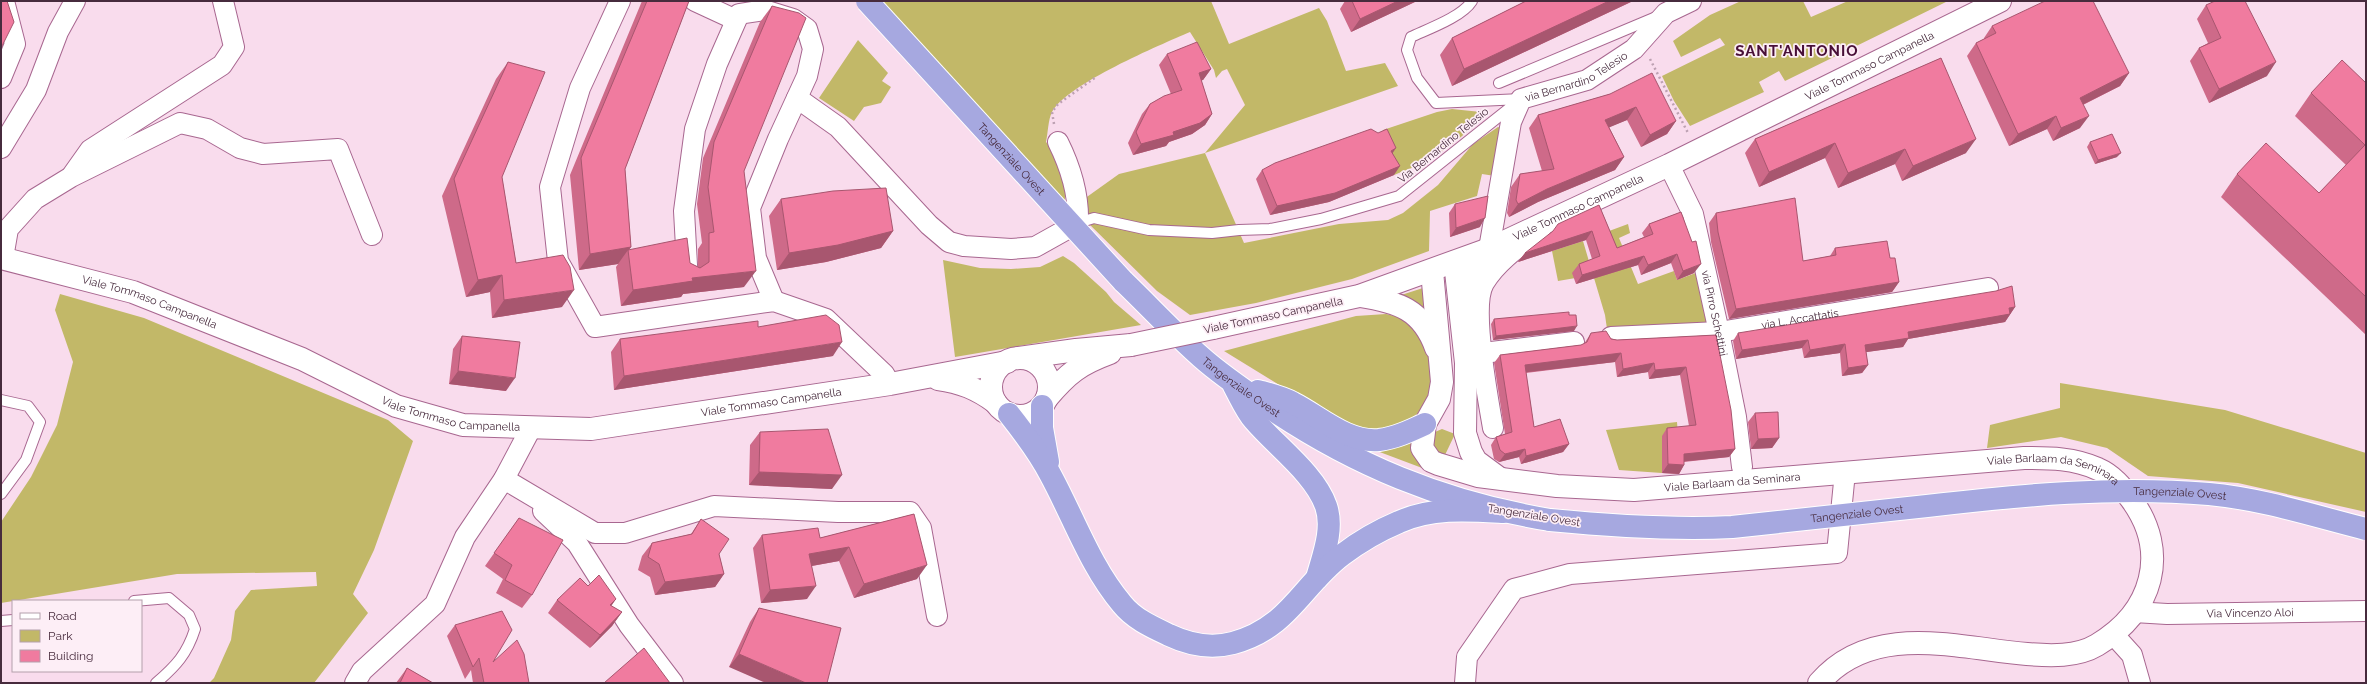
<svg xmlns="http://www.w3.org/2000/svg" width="2367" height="684" viewBox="0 0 2367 684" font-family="Raleway,sans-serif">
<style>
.green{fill:#c2b868}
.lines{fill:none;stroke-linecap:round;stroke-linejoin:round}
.service-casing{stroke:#a86790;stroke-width:12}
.minor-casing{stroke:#a86790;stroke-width:22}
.tertiary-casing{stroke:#a86790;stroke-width:24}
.trunk-casing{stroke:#fff;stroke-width:24}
.path{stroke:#bda1b2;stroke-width:2.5;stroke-dasharray:2 3;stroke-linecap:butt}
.service{stroke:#fff;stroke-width:10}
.minor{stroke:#fff;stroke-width:20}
.tertiary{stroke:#fff;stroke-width:22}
.trunk{stroke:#a6a8e0;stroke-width:22}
.tertiary-bridge-casing{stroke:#a86790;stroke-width:24;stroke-linecap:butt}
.trunk-bridge-casing{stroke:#fff;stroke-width:24;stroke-linecap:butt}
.tertiary-bridge{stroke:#fff;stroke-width:22}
.trunk-bridge{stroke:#a6a8e0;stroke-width:22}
.wall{fill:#ce6a89}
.shaded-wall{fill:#a8566f}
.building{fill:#f07b9f;stroke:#a8566f}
.labels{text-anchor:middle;stroke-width:3.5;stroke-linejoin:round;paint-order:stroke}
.street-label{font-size:11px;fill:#472b3d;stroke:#fdeef6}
.district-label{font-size:15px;font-weight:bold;letter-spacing:1px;fill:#480f37;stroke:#fdeef6}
</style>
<rect width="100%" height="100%" fill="#f9dced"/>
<!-- green -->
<path class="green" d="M879,1H1211L1229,44L1319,8L1327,21L1346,71L1385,63L1398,86L1205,153L1244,243L1339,224L1388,220L1403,213L1438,185L1473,144L1498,127L1501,128L1495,176L1482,174L1477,196L1430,211L1429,251L1352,279L1256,303L1190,315L1157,291L1084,219V199L1119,174L1205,153L1245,105L1227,69L1222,71L1216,78L1214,70L1190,32C1160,45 1067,84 1052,112C1048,120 1048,133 1046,142L1054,151L1067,188L1064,203Z
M1741,1H1803L1811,17L1848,1H1948L1785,81L1779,71L1759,82L1764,92L1690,126L1674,101L1662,76L1725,45L1720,38L1681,57L1673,41L1710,15Z
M858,40L888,73L882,81L891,87L881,103L864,107L854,121L819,98Z
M1452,109L1481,112L1482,116C1455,146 1431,161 1394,175L1381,139L1383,130L1437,112Z
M1628,224L1630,233L1619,238L1638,284L1674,271L1677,280L1701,271L1712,326L1608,336L1605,315L1594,278L1601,234Z
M1583,241L1593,275L1558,281L1552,251Z
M1063,256L1074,263L1106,292L1114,302L1141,325L955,357L943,260L980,268L1011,269L1040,267Z
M1423,288L1427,313L1395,297Z
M60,294L144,318L388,420L413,441L374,550L353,594L368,613L314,683H209L214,678L231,640L235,611L251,590L317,586L316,572L177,574L1,603V522L31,477L57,425L73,362L55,310Z
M1386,314L1403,318L1423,333L1430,353L1434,382L1427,400L1417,414L1402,424L1372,432L1351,429L1224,351L1356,316Z
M2060,383L2225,410L2366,453V512L2238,483L2148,476L2107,448L2061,437L1987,448L1990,425L2060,408Z
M1677,422L1678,435L1662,436V473L1619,470L1606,430Z
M1442,429L1455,434L1445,455L1441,454L1434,449L1432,437L1435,432Z
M1410,441L1414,442L1454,480L1377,451Z"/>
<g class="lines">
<!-- service casing -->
<g class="service-casing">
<path id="service" d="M1499,83L1656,17
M1078,223L1094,218L1149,230L1212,233L1239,230L1270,229L1321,219L1399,196L1521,99L1436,103L1417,78L1407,50L1411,37C1428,29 1462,17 1472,1
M1,400L28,406L40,422L26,460L1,494
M134,601L169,598L189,615L195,629C187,654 176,666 156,683
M1,621L13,620"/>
</g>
<!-- minor casing -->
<g class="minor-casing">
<g id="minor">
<path d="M620,1L580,88L550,187L558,261L595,327L774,301L826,319L884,374L890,384"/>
<path d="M695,1L736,20"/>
<path d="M1,78L15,44L4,1"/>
<path d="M797,98L838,127L929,225L949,242L964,246L1011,249L1035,247L1078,223C1079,194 1071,168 1058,142"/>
<path d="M1,148L36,90L58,32L75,1"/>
<path id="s1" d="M1669,165L1693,214L1719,332L1736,417L1742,467"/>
<path d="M73,174L90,150L222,65L234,47L223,1"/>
<path id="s2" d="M1489,249L1511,122L1521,99L1587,80L1634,49L1666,13L1691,1"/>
<path d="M3,258L8,229L35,199L71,177L180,123L207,129L240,148L263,154L338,149L372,235"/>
<path d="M687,265L684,211L695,129L717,64L739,14L764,10L793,19L807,29L813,49L807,76L778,139L750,208L756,258L774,301"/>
<path id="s3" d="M1611,337L1719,332L1988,288"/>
<path d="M1483,353L1574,342"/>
<path d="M1493,428C1488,398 1470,307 1484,283C1497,261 1521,245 1540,231"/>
<path d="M504,479L595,533H625L714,506L838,512H910L921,528L937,616"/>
<path d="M543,511L577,543L629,625L673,683"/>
<path id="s4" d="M2134,612L2167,614L2366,611"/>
<path d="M2113,634L2132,655L2140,683"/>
<path d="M355,683L362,671L435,604L465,537L504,479L531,428"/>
<path d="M1465,683L1467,657L1514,589L1570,574L1837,553L1845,472"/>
</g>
</g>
<!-- tertiary casing -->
<g class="tertiary-casing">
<g id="tertiary">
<path id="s5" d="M1,258L133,292L302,359L396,406L463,425L591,429L890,384L1007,362"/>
<path d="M1455,262L1466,363L1465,433L1471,452L1476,461L1499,478"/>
<path id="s6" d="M1432,271L1442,382L1439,399L1425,424L1422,448L1431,461L1438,464L1478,476L1557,486L1634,490L2024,458C2050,458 2074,458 2098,469C2112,475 2122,487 2131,499C2170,552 2153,612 2097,645C2077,657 2050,656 2027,654C1957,648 1872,621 1819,683"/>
<path d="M1360,296C1398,302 1422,309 1436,348"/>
<path d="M1460,303L1476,268L1489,249"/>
<path id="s7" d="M1213,328L1359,296L1489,249L1669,165L2000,1"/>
<path d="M1019,358L1076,350L1131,345"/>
<circle cx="1020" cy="387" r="29"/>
<path d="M938,379C961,382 977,389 995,402"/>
<path d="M1047,398C1068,373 1080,364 1110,353"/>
</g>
</g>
<!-- trunk casing -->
<g class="trunk-casing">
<g id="trunk">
<path id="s8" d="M1123,281C1149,306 1174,333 1201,357C1220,374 1242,389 1264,404C1353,465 1443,502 1550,520"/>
<path d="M1234,386C1240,397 1246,411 1254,420C1276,446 1315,474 1326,506C1334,529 1323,556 1317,578"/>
<path d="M1258,391C1269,394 1282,397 1293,403C1319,416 1347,443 1379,440C1395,438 1410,431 1425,424"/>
<path d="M1042,406V428L1048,462"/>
<path d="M1009,414C1024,433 1039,453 1050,474C1074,518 1090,566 1122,604C1134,619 1152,627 1169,635C1190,645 1210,649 1233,643C1289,628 1301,586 1342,555C1359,542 1380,530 1399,522C1432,507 1469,510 1504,512"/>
</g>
</g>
<!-- path -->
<path class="path" d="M1650,59L1688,133
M1054,124L1052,112L1058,104L1096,77"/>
<!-- service -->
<use href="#service" class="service"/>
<!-- minor -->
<use href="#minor" class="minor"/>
<!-- tertiary -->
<use href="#tertiary" class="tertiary"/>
<!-- trunk -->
<use href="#trunk" class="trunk"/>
<!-- tertiary-bridge casing -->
<g class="tertiary-bridge-casing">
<path id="tertiary-bridge" d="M1131,345L1213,328"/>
</g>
<!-- trunk-bridge casing -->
<g class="trunk-bridge-casing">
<g id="trunk-bridge">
<path id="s9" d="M867,1L1123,281"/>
<path id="s10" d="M1550,520C1612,526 1671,530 1732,527C1797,520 1862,513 1927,506C2022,495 2114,486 2209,494C2263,499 2314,516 2366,529"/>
</g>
</g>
<!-- tertiary-bridge -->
<use href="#tertiary-bridge" class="tertiary-bridge"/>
<!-- trunk-bridge -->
<use href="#trunk-bridge" class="trunk-bridge"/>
</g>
<!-- wall -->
<path class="wall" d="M642,1H689L625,169L631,247L629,250L690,263L698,267V249L702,243L697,204L703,158L760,22L772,6L744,171V287L683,294L681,297L621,306L616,267L618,264L579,270L570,175Z
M1345,1H1417L1351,32L1340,9Z
M1526,1H1633L1452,86L1440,55L1452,38Z
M2206,5L2267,76L2209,103L2190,61L2199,48L2208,43L2197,19Z
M1992,26L2129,73L2120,86L2083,105L2080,128L2053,141L2047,129L2009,146L1967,56L1976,43L1984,39V38Z
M1167,54L1211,69L1203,80H1201L1212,114L1205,125L1192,134L1169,142L1166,146L1133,155L1128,143L1142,114L1150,104L1171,94L1159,65Z
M1941,58L1966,153L1902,181L1895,164L1838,188L1825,158L1759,187L1745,153L1755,139Z
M508,62L502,177L516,263L562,307L492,318L490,292L466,297L442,196L496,79Z
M2366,83V335L2221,197L2237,174L2319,193L2346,165L2295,116L2311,93Z
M1610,94L1676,121L1667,134L1641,147L1627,120L1609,127L1624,157L1615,170L1538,202L1509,217L1507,213L1511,187L1520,174L1542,171L1529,128L1538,115Z
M2090,142L2117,157L2095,164L2087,147Z
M1393,153L1394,175L1329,202L1270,215L1256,179L1262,170Z
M781,199L893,231L881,248L826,262L777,270L769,216Z
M1455,204L1480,227L1450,237L1449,213Z
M1599,205L1617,248L1644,237L1642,233L1649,224L1681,212L1694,273L1677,280L1671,263L1641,275L1638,265L1576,284L1572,273L1579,264L1592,259L1586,240L1518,262L1525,253Z
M1716,213L1803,261L1830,256L1835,248L1890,258L1899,282L1892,292L1729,319L1711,242L1709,223Z
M2015,307L2005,322L1908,339L1903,347L1866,352L1868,365L1862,373L1842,376L1840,353L1804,358L1802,348L1736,359L1733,341L1738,333Z
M1569,315L1574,331L1493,340L1491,324L1494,319Z
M758,327L833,356L614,390L611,352L620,339Z
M1591,333L1617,340L1716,335L1735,449L1729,457L1684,462V465L1679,474L1662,473V436L1667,428L1689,426L1680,375L1649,379L1648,372L1617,377L1615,362L1526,373L1534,427L1569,444L1563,452L1521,464L1519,457L1499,462L1494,459L1491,445L1496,437L1505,434L1494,363L1500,355L1581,345L1584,344Z
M462,336L506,391L449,384L453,349Z
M1755,413L1779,438L1772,448L1751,449L1748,422Z
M760,432L832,489L749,485L750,445Z
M914,514L917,579L854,598L839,561L812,566L807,599L761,603L753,548L762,535L820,538Z
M519,518L532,595L522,608L496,593L503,579L485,566Z
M701,519L719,554L724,574L715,587L655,595L650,577L638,570L642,556L652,543L691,534Z
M616,599L611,606L622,612L612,626L590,648L548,613L557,600Z
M759,608L841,628L729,667L750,622Z
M455,625L493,662L529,683H473L471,670L465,679L447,636Z
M407,668L433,683H396Z"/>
<!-- shaded-wall -->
<path class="shaded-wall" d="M1398,1H1417L1351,32L1360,19Z
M1609,1H1633L1452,86L1464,69Z
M2276,62L2267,76L2209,103L2219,89Z
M1211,69L1203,80L1192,84L1199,73Z
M2129,73L2120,86L2072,110L2080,98Z
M1636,107L1627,120L1596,133L1605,120Z
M1212,114L1205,125L1192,134L1169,142L1166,146L1133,155L1141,144L1173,132Z
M2056,116L2047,129L2009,146L2018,134Z
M2089,116L2080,128L2053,141L2061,128Z
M1676,121L1667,134L1641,147L1650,135Z
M1976,139L1966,153L1902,181L1913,166Z
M1835,143L1825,158L1759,187L1769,172Z
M1396,148L1390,157L1391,151Z
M1905,149L1895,164L1838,188L1848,173Z
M2121,153L2117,157L2095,164L2098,160Z
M1624,157L1615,170L1538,202L1509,217L1518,204L1547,189Z
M1400,166L1394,175L1329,202L1270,215L1277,206Z
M1485,218L1480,227L1450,237L1456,228Z
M893,231L881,248L826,262L777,270L789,253Z
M1592,231L1586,240L1518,262L1525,253Z
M631,247L628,251V250L618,264L579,270L590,254Z
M1677,254L1671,263L1641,275L1648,265Z
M1644,256L1638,265L1576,284L1582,275Z
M1701,264L1694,273L1677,280L1683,271Z
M756,271L744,287L683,294L681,297L621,306L633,290L692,278Z
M502,275L490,292L466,297L478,280Z
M1899,282L1892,292L1729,319L1736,309Z
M574,290L562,307L492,318L504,300Z
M2015,307L2005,322L1908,339L1903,347L1860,353L1865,345L1908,332Z
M1577,326L1574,331L1493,340L1496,336Z
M1808,340L1802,348L1736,359L1742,350Z
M842,342L833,356L614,390L624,376Z
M1845,344L1840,353L1804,358L1810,350Z
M1621,353L1615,362L1519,373L1525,365Z
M1654,363L1648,372L1617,377L1623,369Z
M1868,365L1862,373L1842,376L1848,368Z
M1686,367L1680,375L1649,379L1655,370Z
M458,371L515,378L506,391L449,384Z
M1779,438L1772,448L1751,449L1758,439Z
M1569,444L1563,452L1521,464L1526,456Z
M1525,449L1519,457L1499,462L1505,454Z
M1735,449L1729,457L1678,462L1684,454Z
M1668,464L1684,465L1679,474L1662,473Z
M759,472L842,475L832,489L749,485Z
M849,547L839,561L800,568L809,554Z
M927,565L917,579L854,598L864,584Z
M724,574L715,587L655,595L665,582Z
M816,586L807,599L761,603L770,590Z
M616,599L607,612L610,605Z
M622,612L612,626L590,648L600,635Z
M739,654L806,683H766L729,667Z"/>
<!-- building -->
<path class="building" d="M1,1H7L14,22L1,48Z
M647,1H689L625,169L631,247L590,254L581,158Z
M1352,1H1398L1360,19Z
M1526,1H1609L1464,69L1452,38Z
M2045,1H2093L2129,73L2080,98L2089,116L2061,128L2056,116L2018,134L1976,43L1996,33L1992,26Z
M2215,1H2245L2276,62L2219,89L2199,48L2221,38L2206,5Z
M772,6L799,13L806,18L744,171L756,271L692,278L693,281L633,290L628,250L687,238L690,263L700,268L709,262V233L714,232L708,187L714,142Z
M1197,42L1211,69L1199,73L1212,114L1200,123L1173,132L1174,135L1141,144L1136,132L1150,104L1164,96L1182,90L1167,54Z
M1941,58L1976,139L1913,166L1905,149L1848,173L1835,143L1769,172L1755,139Z
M2342,60L2366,83V297L2237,174L2266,143L2319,193L2365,145L2311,93Z
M508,62L545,72L502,177L516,263L563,255L570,267L574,290L504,300L502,275L478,280L454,179Z
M1652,73L1676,121L1650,135L1636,107L1605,120L1624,157L1547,189L1518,204L1516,200L1520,174L1554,169L1538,115L1610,94Z
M1371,129L1378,133L1387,129L1396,148L1391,151L1400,166L1335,193L1277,206L1262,170L1275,163Z
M2112,134L2121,153L2098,160L2090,142Z
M886,188L893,231L838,245L789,253L781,199L833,191Z
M1488,196L1485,218L1456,228L1455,204Z
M1795,198L1803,261L1836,255L1835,248L1887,241L1890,258H1895L1899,282L1736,309L1718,232L1716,213Z
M1599,205L1617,248L1653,234L1649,224L1681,212L1692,242L1696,241L1701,264L1683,271L1677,254L1648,265L1644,256L1582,275L1579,264L1600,256L1592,231L1525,253L1553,231L1558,224Z
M2012,286L2015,307L2009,308L2010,314L1908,332L1909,338L1865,345L1868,365L1848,368L1845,344L1810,350L1808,340L1742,350L1738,333L1996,291Z
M1569,312V315H1576L1577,326L1496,336L1494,319Z
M826,315L839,325L842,342L624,376L620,339L758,321V327Z
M1606,331L1611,339L1617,340L1716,335L1731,410L1735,449L1684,454V465L1668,464L1667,428L1696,425L1686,367L1655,370L1654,363L1623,369L1621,353L1525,365L1534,427L1560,419L1569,444L1526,456L1525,449L1505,454L1500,450L1496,437L1512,432L1500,355L1581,345L1587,342L1591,333Z
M462,336L520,342L515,378L458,371Z
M1778,412L1779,438L1758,439L1755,413Z
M828,429L842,475L759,472L760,432Z
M914,514L927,565L864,584L849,547L809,554L816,586L770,590L762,535L818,528L820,538Z
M519,518L563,540L532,595L505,580L512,565L494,553Z
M701,519L729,539L719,554L724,574L665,582L659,564L648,557L652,543L692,534Z
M599,575L616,599L610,605L622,612L600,635L557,600L580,578L588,586Z
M759,608L841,628L827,683H806L739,654Z
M502,611L512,630L493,662L517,640L524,654L529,683H484L479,658L473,667L455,625Z
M644,648L670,683H604Z
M407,668L433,683H400Z"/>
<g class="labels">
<!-- street labels -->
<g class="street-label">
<text dy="4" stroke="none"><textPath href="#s7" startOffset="710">Viale Tommaso Campanella</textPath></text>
<text dy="4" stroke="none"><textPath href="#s2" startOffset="214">via Bernardino Telesio</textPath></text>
<text transform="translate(1443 145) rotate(-39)" y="4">Via Bernardino Telesio</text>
<text dy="4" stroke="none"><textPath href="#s9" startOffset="214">Tangenziale Ovest</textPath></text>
<text dy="4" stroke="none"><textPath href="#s7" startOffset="386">Viale Tommaso Campanella</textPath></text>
<text dy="4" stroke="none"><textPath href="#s5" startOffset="155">Viale Tommaso Campanella</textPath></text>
<text dy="4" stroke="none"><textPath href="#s1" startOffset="156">via Pirro Schettini</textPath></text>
<text transform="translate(1273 315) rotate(-12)" y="4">Viale Tommaso Campanella</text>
<text dy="4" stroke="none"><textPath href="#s3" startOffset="190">via L. Accattatis</textPath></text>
<text dy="4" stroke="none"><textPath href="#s8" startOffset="159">Tangenziale Ovest</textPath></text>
<text dy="4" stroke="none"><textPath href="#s5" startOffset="803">Viale Tommaso Campanella</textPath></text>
<text dy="4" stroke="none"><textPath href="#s5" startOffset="479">Viale Tommaso Campanella</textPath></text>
<text dy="4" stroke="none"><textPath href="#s6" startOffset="826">Viale Barlaam da Seminara</textPath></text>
<text dy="4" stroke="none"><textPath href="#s6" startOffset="502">Viale Barlaam da Seminara</textPath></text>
<text dy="4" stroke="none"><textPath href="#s10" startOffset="632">Tangenziale Ovest</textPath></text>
<text dy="4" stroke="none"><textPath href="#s10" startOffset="308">Tangenziale Ovest</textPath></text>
<text transform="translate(1534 515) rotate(9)" y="4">Tangenziale Ovest</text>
<text dy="4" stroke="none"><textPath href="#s4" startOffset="116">Via Vincenzo Aloi</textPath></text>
</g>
<!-- district labels -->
<g class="district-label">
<text x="1797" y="56">SANT'ANTONIO</text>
</g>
</g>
<!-- border -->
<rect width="2367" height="684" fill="none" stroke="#472b3d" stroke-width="4"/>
<!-- legend -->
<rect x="12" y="600" width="130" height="72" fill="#fdeef6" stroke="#b4a0ac"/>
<rect x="20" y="613" width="20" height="6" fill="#ffffff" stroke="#b4a0ac"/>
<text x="48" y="620" font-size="12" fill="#472b3d">Road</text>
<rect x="20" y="630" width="20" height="12" fill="#c2b868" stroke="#b4a0ac"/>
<text x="48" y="640" font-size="12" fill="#472b3d">Park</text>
<rect x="20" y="650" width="20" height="12" fill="#f07b9f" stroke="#b4a0ac"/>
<text x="48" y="660" font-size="12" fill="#472b3d">Building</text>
</svg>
